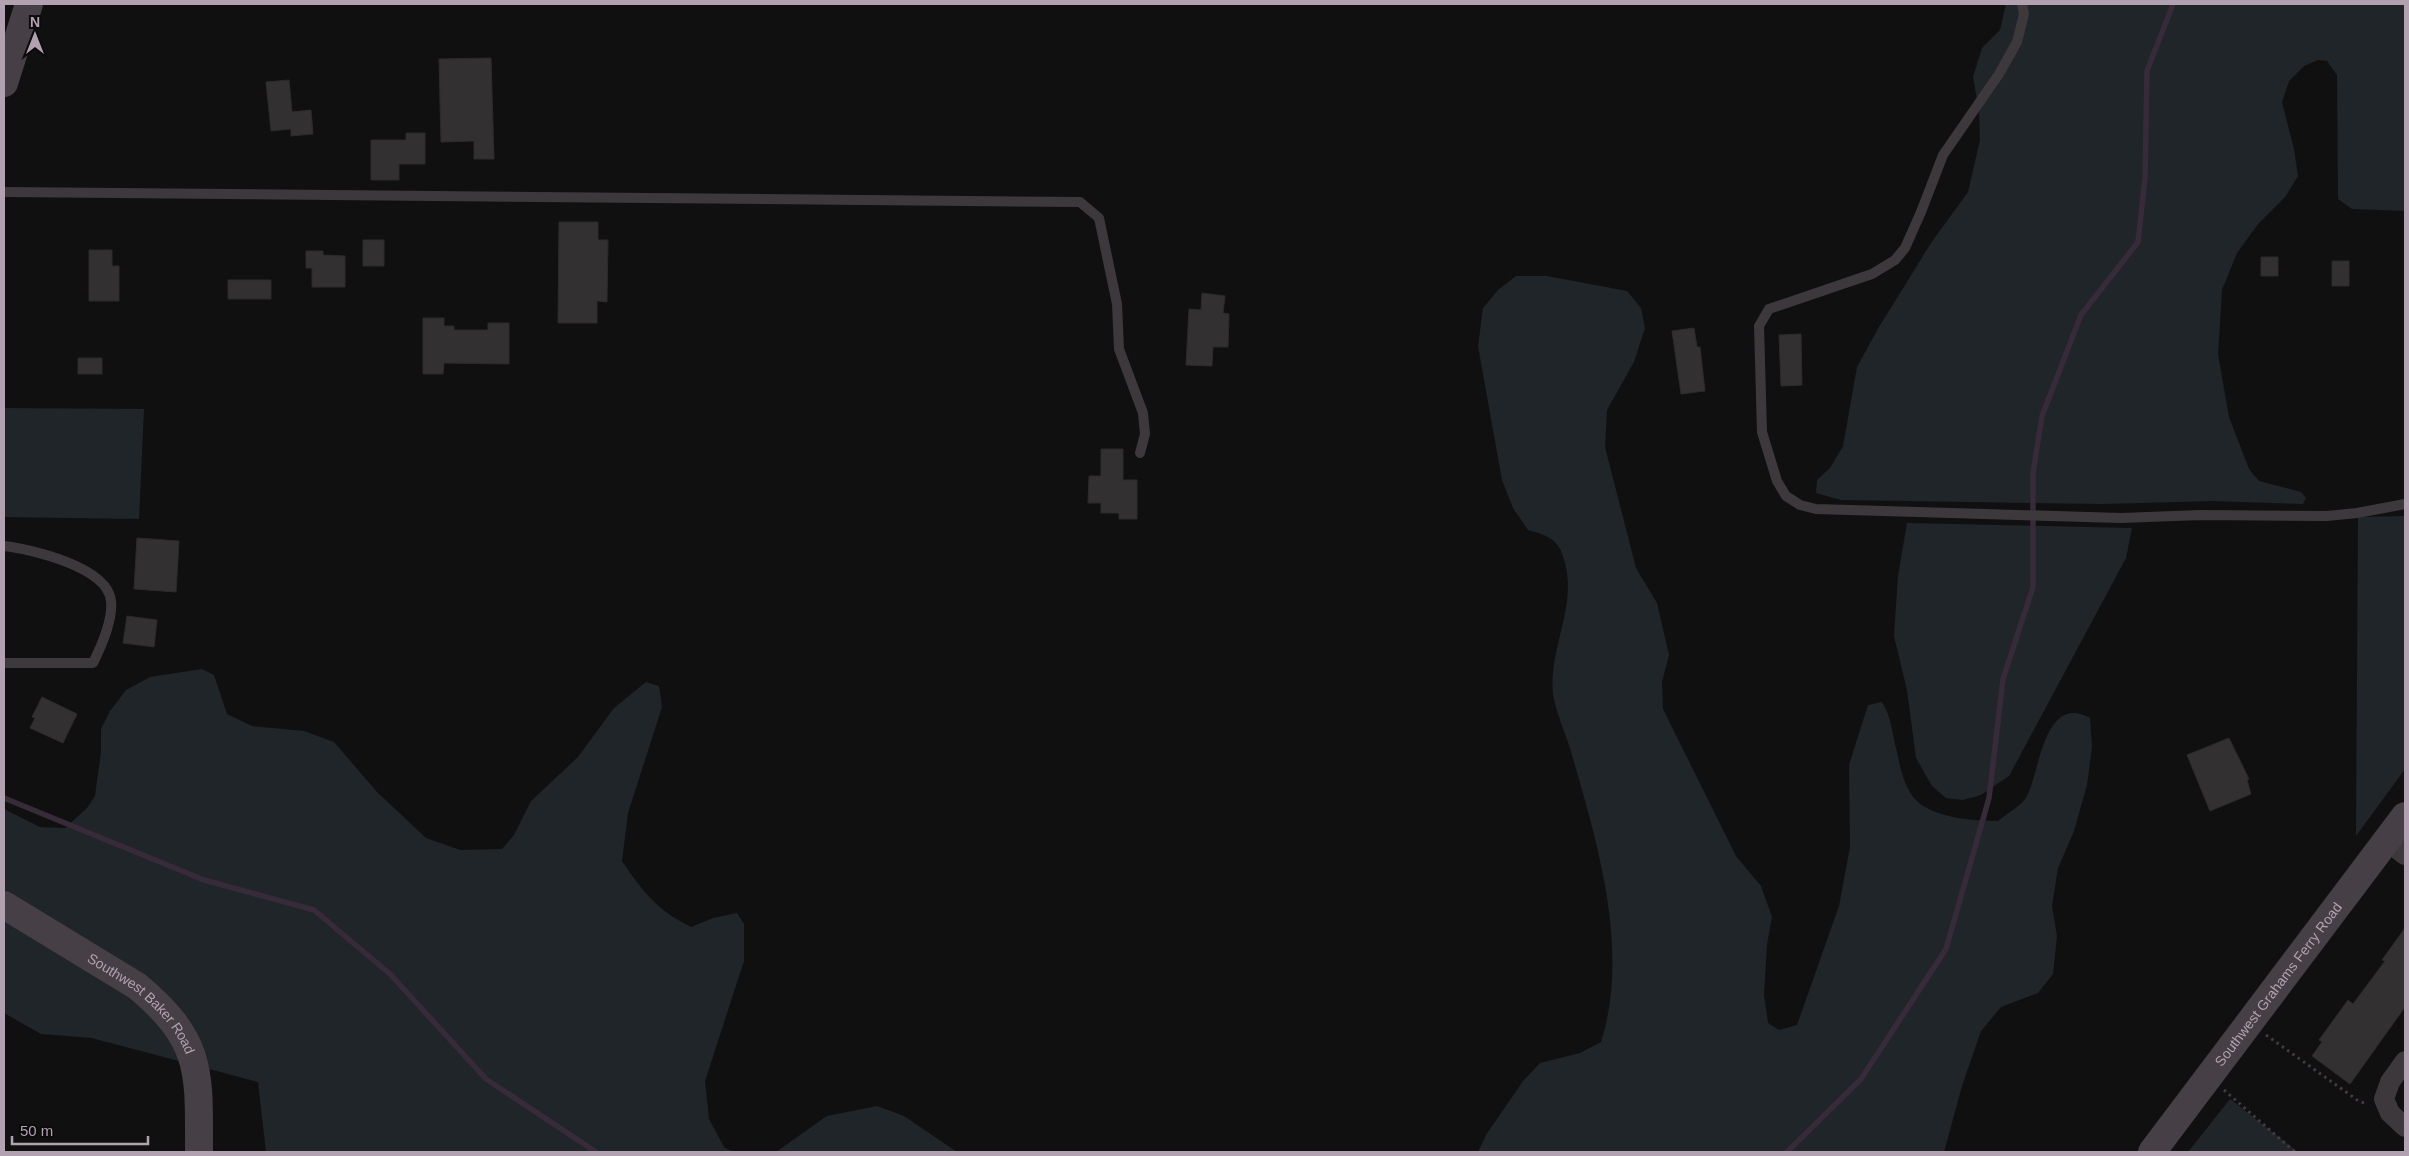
<svg xmlns="http://www.w3.org/2000/svg" width="2409" height="1156" viewBox="0 0 2409 1156" font-family="Arial,sans-serif">
<style>
.green{fill:#202529}
.lines{fill:none;stroke-linecap:round;stroke-linejoin:round}
.stream{stroke:#372a39;stroke-width:5.5}
.building{fill:#333032;stroke:#2d2a2c}
.path{stroke:#423b42;stroke-width:3;stroke-dasharray:2.5 4;stroke-linecap:butt}
.lane{stroke:#3d383c;stroke-width:10}
.street{stroke:#3d383c;stroke-width:20}
.secondary{stroke:#463f45;stroke-width:28}
.labels{text-anchor:middle;stroke-width:4.5;stroke-linejoin:round;paint-order:stroke}
.street-label{font-size:14px;fill:#b2a1b1;stroke:#0c0b0c}
</style>
<rect width="100%" height="100%" fill="#111011"/>
<!-- green -->
<path class="green" d="M2006,4H2405V211L2352,209L2338,199L2337,75L2327,61L2318,60L2304,66L2289,81L2282,102L2294,149L2298,176L2285,197L2258,224L2237,253L2222,290L2218,354L2229,417L2249,469L2259,481L2301,492L2306,498L2303,504L2212,501L2103,504L1841,500L1816,493L1817,480L1830,468L1843,446L1857,367L1879,327L1931,243L1968,192L1980,140L1979,111L1973,77L1982,48L2000,30Z
M1516,276H1547L1627,291L1641,308L1645,328L1634,362L1607,410L1605,447L1636,568L1657,603L1669,655L1662,682L1663,709L1736,856L1761,886L1772,917L1767,944L1764,995L1768,1023L1779,1030L1797,1025L1839,906L1850,847L1849,765L1868,705L1882,702C1892,718 1892,734 1897,752C1900,767 1904,787 1915,799C1932,818 1974,821 1998,821C2006,814 2023,805 2027,796C2040,771 2044,693 2090,718L2092,747L2087,785L2074,831L2058,868L2052,906L2057,936L2053,974L2038,993L2001,1007L1981,1031L1962,1086L1944,1152H1478L1486,1135L1523,1081L1540,1063L1580,1053L1601,1042C1630,951 1598,845 1572,755C1567,736 1556,714 1553,694C1548,645 1582,601 1561,551C1555,537 1542,534 1528,530L1513,508L1502,480L1478,346L1483,308L1498,290Z
M4,408L144,409L139,519L4,517Z
M2405,516V769L2356,836L2358,517Z
M1907,523L2132,528L2126,558L2009,776L1981,795L1963,800L1946,798L1932,786L1916,758L1907,690L1894,636L1898,576Z
M202,669L214,675L227,714L252,726L304,731L334,742L377,792L426,838L460,850L502,849L514,835L531,801L578,757L614,708L646,682L659,686L662,707L628,813L622,861C643,892 657,910 691,927L713,918L737,913L744,924V961L705,1081L709,1119L724,1147L733,1152H266L258,1082L92,1038L41,1034L4,1013V809L40,827L65,828L87,808L95,796L101,752V729L110,711L126,690L150,677Z
M2230,1099L2298,1152H2188Z
M877,1106L904,1116L957,1152H776L827,1116Z"/>
<g class="lines">
<!-- stream -->
<path class="stream" d="M4,798L204,880L314,910L390,974L486,1079L596,1152
M1787,1152L1861,1079L1946,949L1989,798L2003,679L2033,587V473L2042,416L2081,315L2138,242L2145,178L2147,71L2173,4"/>
</g>
<!-- building -->
<path class="building" d="M491,58L494,159H474V141L441,142L439,59Z
M289,80L292,112L311,110L313,134L291,136V129L271,131L266,82Z
M406,133H425V164H399V180H371V140H406Z
M559,222H598V240H608L607,302L597,301V323H558Z
M363,240H384V266H363Z
M89,250H112V266H119V301H89Z
M306,251H323V255L345,256V287H312V268H306Z
M2261,257H2278V276H2261Z
M2332,261H2349V286H2332Z
M228,280H271V299H228Z
M1202,293L1225,296L1223,313L1229,314L1228,347H1213L1212,366L1186,365L1189,309L1201,310Z
M423,318H444V326H454V330H488V323H509V364L444,363L443,374H423Z
M1694,328L1697,347H1700L1705,391L1681,394L1672,331Z
M1801,334L1802,385L1781,386L1779,335Z
M78,358H102V374H78Z
M1101,449H1123V480H1137V519H1119V513H1101V503H1088L1089,476H1101Z
M137,538L179,541L176,592L134,589Z
M127,616L157,620L154,647L123,643Z
M42,697L77,714L63,743L30,728L35,718L32,717Z
M2229,738L2249,779L2247,780L2251,794L2210,811L2187,755Z
M2405,928V1007L2350,1084L2312,1056L2322,1042L2319,1040L2348,1000L2353,1004L2385,961L2382,960Z"/>
<g class="lines">
<!-- path -->
<path class="path" d="M2266,1035L2360,1102L2366,1103
M2224,1090L2295,1152"/>
<!-- lane -->
<path class="lane" d="M2022,4L2024,14L2017,42L1999,74L1943,155L1921,212L1905,248L1895,260L1872,274L1769,309L1759,326L1762,432L1777,481L1786,496L1800,505L1816,509L2121,518L2201,515L2327,516L2357,513L2405,504
M4,192L1080,202L1099,218L1117,304L1119,349L1143,413L1145,434L1140,453
M4,546C31,549 108,567 111,601C113,620 101,647 93,663H4"/>
<!-- street -->
<path class="street" d="M2387,841L2405,855
M2405,1061L2390,1082L2384,1099L2390,1113L2405,1127"/>
<!-- secondary -->
<g class="secondary">
<path d="M4,83L29,4"/>
<path id="s1" d="M4,905L137,986C203,1041 199,1072 199,1152"/>
<path id="s2" d="M2152,1152L2405,816"/>
</g>
</g>
<g class="labels">
<!-- street labels -->
<g class="street-label">
<text dy="5" stroke="none"><textPath href="#s2" startOffset="210">Southwest Grahams Ferry Road</textPath></text>
<text dy="5" stroke="none"><textPath href="#s1" startOffset="171">Southwest Baker Road</textPath></text>
</g>
</g>
<!-- border -->
<rect width="2409" height="1156" fill="none" stroke="#b2a1b1" stroke-width="10"/>
<!-- north arrow -->
<g transform="translate(35 35)" stroke="#0c0b0c" stroke-width="4" paint-order="stroke">
<path d="M0-4L9 19L0 12L-9 19Z" fill="#b2a1b1"/>
<text y="-8" font-size="14" font-weight="bold" text-anchor="middle" fill="#b2a1b1">N</text>
</g>
<!-- scale -->
<path d="M12 1136v8h136v-8" fill="none" stroke="#b2a1b1" stroke-width="2.5"/>
<text x="20" y="1136" font-size="15" fill="#b2a1b1" stroke="#0c0b0c" stroke-width="4" paint-order="stroke">50 m</text>
</svg>
